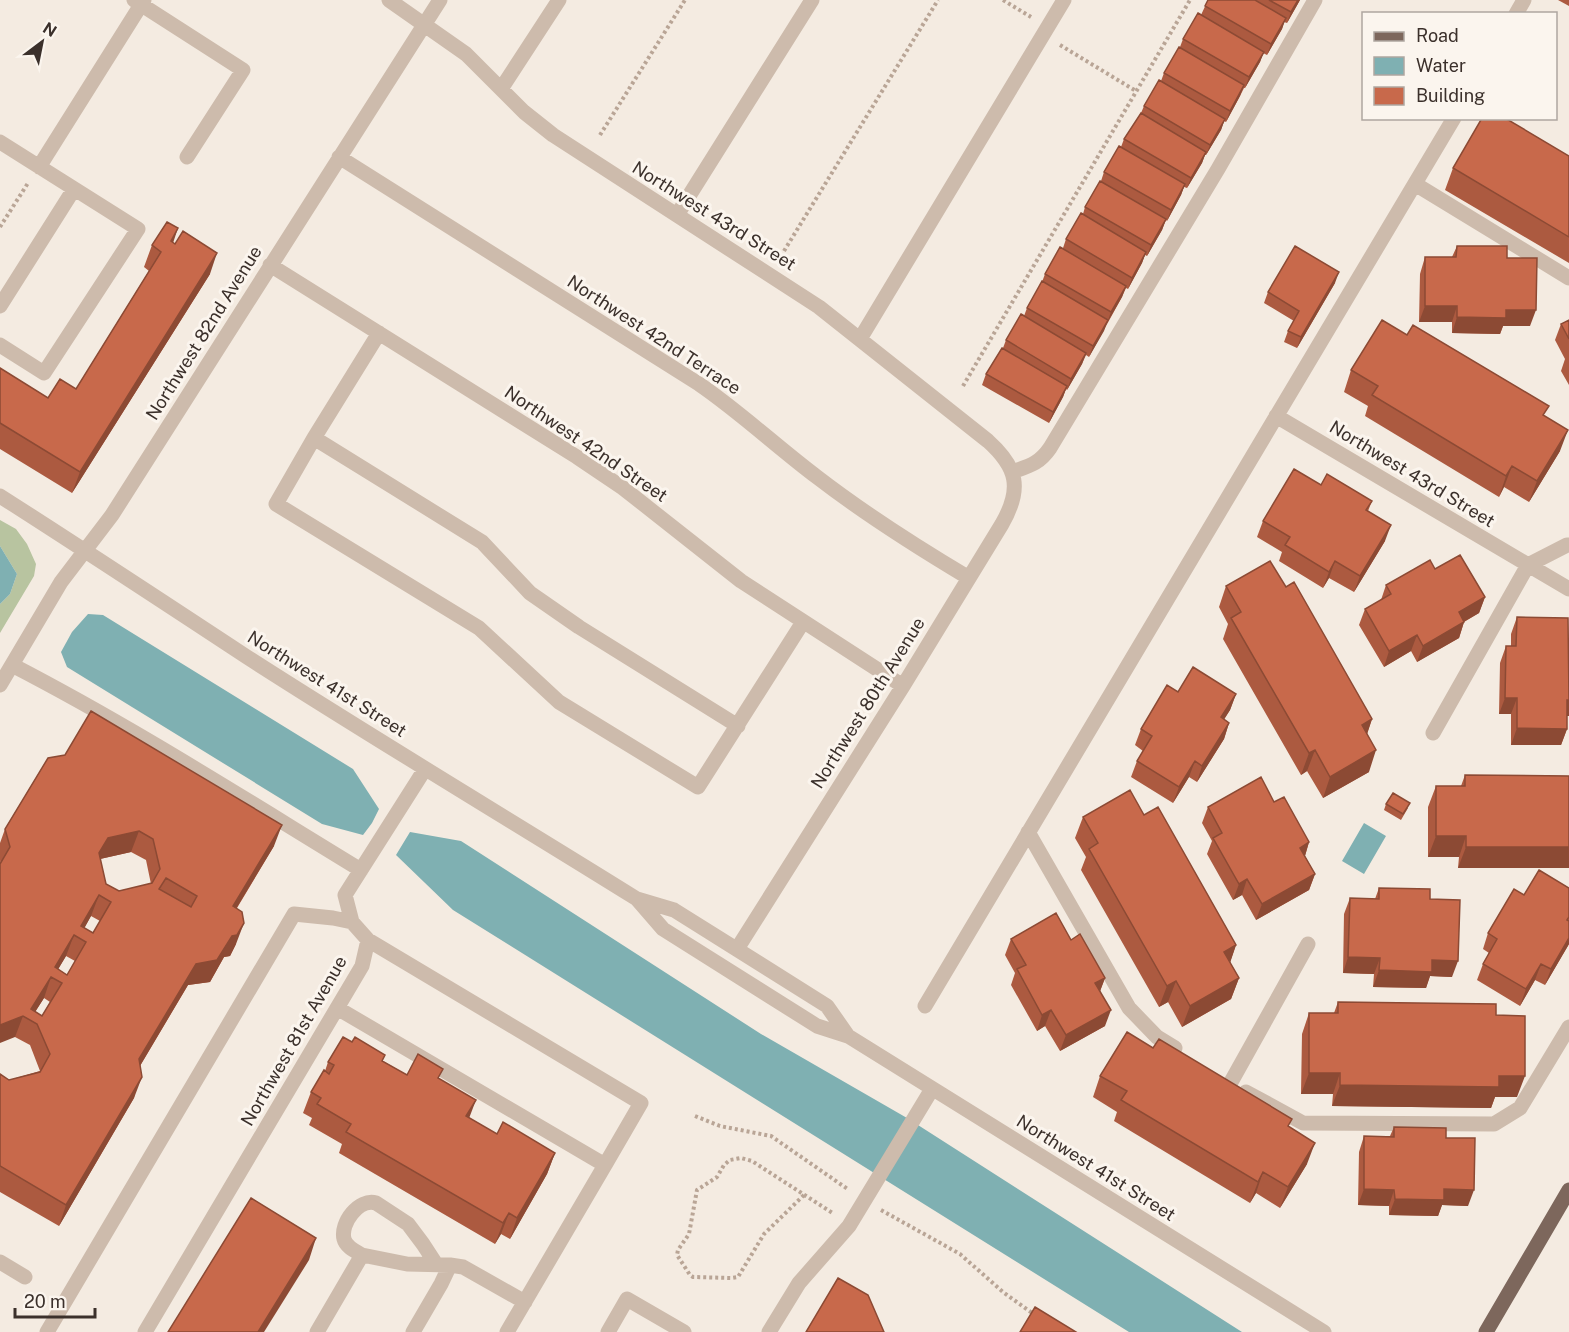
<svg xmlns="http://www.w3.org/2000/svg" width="1569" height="1332" viewBox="0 0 1569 1332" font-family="'Public Sans',sans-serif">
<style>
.green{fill:#b8c4a0}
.water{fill:#7fb0b2}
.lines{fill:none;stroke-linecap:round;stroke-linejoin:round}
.path{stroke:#b9a596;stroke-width:4;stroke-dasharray:3 3;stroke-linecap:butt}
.minor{stroke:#cdbbac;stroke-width:15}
.major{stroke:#7d675c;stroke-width:15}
.wall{fill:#ac5a40;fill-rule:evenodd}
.shaded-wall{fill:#8c4a34}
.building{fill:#c8694b;stroke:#8c4a34;stroke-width:1.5;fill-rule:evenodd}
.labels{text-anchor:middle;stroke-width:6;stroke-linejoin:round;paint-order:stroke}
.street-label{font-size:18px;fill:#3b302b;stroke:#fbf5ee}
</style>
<rect width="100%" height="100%" fill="#f4ebe1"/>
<!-- green -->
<path class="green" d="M0,520L16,529L27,544L36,564L34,576L0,633V604L10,594L17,574L0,546Z"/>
<!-- water -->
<path class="water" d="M0,546L17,574L10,594L0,604Z
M88,614L103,615L353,769L379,809L372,823L363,835L322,824L67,667L61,652L72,632Z
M1364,823L1386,836L1364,874L1342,861Z
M410,832L461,841L761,1034L907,1118L1242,1332H1129L453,910L396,855Z"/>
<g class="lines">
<!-- path -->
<path class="path" d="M1003,0L1031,17
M1060,45L1136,91
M600,135L685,0
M0,227L28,183
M784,251L938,0
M963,386L1190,0
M695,1116L720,1126L771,1136L849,1190
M804,1195L764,1234L738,1277L732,1278L693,1277L690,1275L677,1255L678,1250L689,1234L697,1190L717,1177L724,1165L730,1160L741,1158L752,1161L834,1214
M881,1210L960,1254L1003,1292L1035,1315"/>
<!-- minor -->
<path class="minor" d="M134,0L243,70L187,157
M389,0L466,54L524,112L553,135L819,307L988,441C1018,468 1022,489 1002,524L903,686L737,949
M1516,14L1524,0
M501,89L559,0
M0,142L138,229L44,373L0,345
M339,157L699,384C740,412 777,447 817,477C865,514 917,547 969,578
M39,167L144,0
M1415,184L1569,278
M677,215L812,0
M270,265L577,457L623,488L741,581L903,686
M0,306L74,189
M379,333L314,438L276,504L479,628L559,702L698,787L803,622
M860,339L1064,0
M1276,416L1569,589
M314,438L482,542L530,593L579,627L738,726
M1012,472C1029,466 1039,464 1050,448L1218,169L1315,0
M0,496C83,549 165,603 247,657C376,740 507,818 637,899L674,910L827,1006L848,1036
M1528,565L1567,545H1569
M12,665C132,727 246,800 361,870
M0,685L61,582L112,515L440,0
M1433,733L1528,565
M1028,832L1129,1008L1157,1037L1175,1048
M637,899L663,929L817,1026L848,1036L1324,1332
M925,1006L1454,118
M337,1008L605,1165L641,1103L368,940
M1231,1082L1308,944
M1246,1092L1303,1123L1494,1124L1520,1108L1569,1027
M362,1255C355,1251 346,1247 344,1239C340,1223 359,1198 376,1203L408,1224L423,1244L436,1264
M0,1262L25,1277
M47,1332L294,914L333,918L352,922
M145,1332L362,966L368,940L352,922L345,895L425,769
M317,1332L362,1255L407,1264L450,1265L463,1267L525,1302
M413,1332L441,1284L450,1265
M507,1332L605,1165
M608,1332L627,1299L684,1332
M769,1332L799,1283L849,1226L932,1089"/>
<!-- major -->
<path class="major" d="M1486,1332L1569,1190"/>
</g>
<!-- wall -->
<path class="wall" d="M1208,0H1300L1287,23L1284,22L1282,29L1267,55L1263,53L1260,62L1245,88H1244L1240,96L1226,122L1224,121L1221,130L1206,155H1205L1202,163L1187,188L1184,187L1181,195L1167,221L1166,220L1162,230L1147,256L1145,255L1142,263L1128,289L1126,288L1122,297L1089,357L1086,355L1082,364L1067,390L1066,389L1063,397L1049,423L982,385L986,374L1003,348L1006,340L1024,316L1027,308L1042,282L1045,274L1063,248L1066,239L1083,214L1085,207L1101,181L1104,172L1121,147L1124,139L1141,113L1144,106L1161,81L1164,73L1180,47L1183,39L1201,15Z
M1558,0H1569V6Z
M1569,156V263L1445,190L1453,168Z
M173,243L210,274L72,493L0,449V368L48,398L76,389L149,271L144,267L152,245Z
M1457,246L1507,258L1530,326H1503L1500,334L1452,333V322H1419L1420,274L1425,257H1452Z
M1335,283L1297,348L1284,342L1288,331L1294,321L1264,303L1268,292Z
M1569,320V385L1561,371L1565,359L1555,340L1561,324Z
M1351,370L1545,417L1560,451L1529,502L1504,487L1499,497L1365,416L1368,406L1344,392Z
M1321,485L1372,501L1368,511L1385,541L1354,592L1329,578L1323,588L1279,561L1282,552L1257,537L1263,521Z
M1435,569L1485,597L1479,613L1464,622L1459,638L1417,662L1411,651L1384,667L1359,625L1365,609L1381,600L1386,585Z
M1226,586L1286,587L1372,719L1367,734L1369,772L1323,798L1307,771L1301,775L1223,639L1228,624L1219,607Z
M1517,617L1569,648V716H1567V729L1561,745H1511V714H1499L1500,663L1506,646H1511V634Z
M1178,692L1236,694L1230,710L1224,719L1229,723L1224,739L1197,782L1189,777L1173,803L1131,777L1137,761L1143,751L1135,745L1141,729Z
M48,758L274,846L237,908L236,944L230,956L224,957L210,982L188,985L140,1066L134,1098L59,1226L0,1192V1074L9,1080L40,1071L30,1045L15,1037L0,860V843L5,829ZM131,852L146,860L151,884L119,891L106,884L100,859ZM91,916L100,921L93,933L84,928ZM66,956L75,961L67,975L58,969ZM44,998L50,1002L42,1016L35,1012Z
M1465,775L1569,776V868H1458L1459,857H1428V807L1436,786H1461Z
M1274,802L1309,842L1305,856L1315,874L1309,890L1256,920L1242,895L1233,900L1207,854L1212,841L1202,823L1208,807Z
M1386,804L1408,808L1401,820L1384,810Z
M1144,815L1236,945L1230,962L1239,978L1231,999L1182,1027L1168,1002L1159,1007L1081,870L1086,857L1075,838L1083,817Z
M1379,888L1430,899L1452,977L1430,976L1426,988L1373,987L1374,974L1343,973L1344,914L1350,898L1375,899Z
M1569,888V944L1545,985L1535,980L1520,1006L1477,980L1483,964L1489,953L1483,949L1488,933L1524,895Z
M1011,939L1071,940L1105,978L1100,991L1105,1026L1060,1051L1045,1026L1037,1031L1011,985L1015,973L1005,955Z
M1338,1002L1496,1015L1517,1097H1495L1491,1108L1332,1106L1333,1094H1301L1302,1034L1309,1013H1334Z
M383,1061L407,1075L439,1079L469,1118L497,1134L555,1153L547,1174L510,1239L501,1234L495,1244L339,1153L342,1144L309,1125L312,1118L303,1113L311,1092L325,1071L328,1062Z
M1100,1076L1307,1164L1280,1208L1256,1193L1250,1203L1114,1121L1117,1112L1093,1097Z
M1394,1127L1446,1138L1468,1206L1442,1205L1438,1216L1389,1215V1206L1358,1205L1359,1152L1364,1136H1390Z"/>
<!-- shaded-wall -->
<path class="shaded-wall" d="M1298,0H1300L1287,23L1291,12Z
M1286,18L1282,29L1267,55L1271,44Z
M1264,52L1260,62L1245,88L1249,77Z
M1244,85L1240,96L1226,122L1230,111Z
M1225,119L1221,130L1206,155L1210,145Z
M1206,152L1202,163L1187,188L1191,178Z
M1185,184L1181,195L1167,221L1171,210Z
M1166,219L1162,230L1147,256L1151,245Z
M178,228L171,249V241Z
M1146,252L1142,263L1128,289L1132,278Z
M217,253L210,274L72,493L80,472Z
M1339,272L1335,283L1297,348L1301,337Z
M1126,286L1122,297L1107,323L1111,312Z
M1425,306H1457L1452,322H1419Z
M1506,310H1536L1530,326H1503L1500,334L1452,333L1457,317Z
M1108,320L1104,331L1089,357L1093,346Z
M1086,353L1082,364L1067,390L1071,379Z
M1067,386L1063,397L1049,423L1053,412Z
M1568,430L1560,451L1529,502L1537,481Z
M1512,466L1504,487L1499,497L1506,476Z
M1391,525L1385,541L1354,592L1360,576Z
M1335,561L1329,578L1323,588L1329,572Z
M1485,597L1479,613L1453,628L1459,612Z
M1464,622L1459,638L1417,662L1423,646Z
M1417,635L1411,651L1384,667L1389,651Z
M1236,694L1230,710L1215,734L1221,717Z
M1505,698H1517L1511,714H1499Z
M1567,700H1569V716H1561Z
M1372,719L1365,740L1362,725Z
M1229,723L1224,739L1197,782L1202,766Z
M1517,728L1567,729L1561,745H1511Z
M1315,750L1307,771L1301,775L1309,753Z
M1376,750L1369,772L1323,798L1330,777Z
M1195,761L1189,777L1173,803L1179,787Z
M282,825L274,846L225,927L233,906Z
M139,831L131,852L100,859L99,853L108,838Z
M1436,836H1466L1459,857H1428Z
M1309,842L1304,859L1300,848Z
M1466,847H1569V868H1458Z
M1315,874L1309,890L1256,920L1262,904Z
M1247,879L1242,895L1233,900L1239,884Z
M99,895L91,916L79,938L81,926Z
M244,923L236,944L230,956L224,957L210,982L188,985L131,1081L139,1059L196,964L232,936Z
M74,935L66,956L53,978L55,967Z
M1569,938V944L1545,985L1551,969Z
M1236,945L1229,966L1224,952Z
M1348,957L1380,958L1374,974L1343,973Z
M1432,960L1458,961L1452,977L1430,976L1426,988L1373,987L1379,970Z
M1541,964L1535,980L1520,1006L1526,989Z
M51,977L44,998L30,1020L31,1009Z
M1105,978L1099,994L1095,983Z
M1239,978L1231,999L1182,1027L1190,1006Z
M1176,981L1168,1002L1159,1007L1167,986Z
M1051,1010L1045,1026L1037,1031L1042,1015Z
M1111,1010L1105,1026L1060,1051L1066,1035Z
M23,1016L15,1037L0,1043V1025Z
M1309,1073H1340L1333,1094H1301Z
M1499,1076H1525L1517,1097H1495L1491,1108L1332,1106L1340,1085Z
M142,1077L134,1098L59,1226L66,1205Z
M476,1100L468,1121L466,1116Z
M1315,1143L1307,1164L1280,1208L1288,1187Z
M555,1153L547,1174L510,1239L517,1218Z
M1263,1172L1256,1193L1250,1203L1258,1182Z
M1364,1189L1394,1190L1389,1206L1358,1205Z
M1444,1189L1474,1190L1468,1206L1442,1205L1438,1216L1389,1215L1395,1199Z
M509,1213L501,1234L495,1244L503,1223Z
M316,1238L309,1260L264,1332H258Z"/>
<!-- building -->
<path class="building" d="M1208,0H1255L1286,18L1271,44L1205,6Z
M1269,0H1298L1291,12Z
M1198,13L1264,52L1249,77L1183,39Z
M1179,47L1244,85L1230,111L1164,73Z
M1159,80L1225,119L1210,145L1144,106Z
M1141,113L1206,152L1191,178L1124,139Z
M1482,118H1505L1569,156V237L1453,168Z
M1119,146L1185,184L1171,210L1104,172Z
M1100,181L1166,219L1151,245L1085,207Z
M1081,213L1146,252L1132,278L1066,239Z
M167,222L178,228L171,241L175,244L183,231L217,253L80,472L0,423V368L48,398L60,379L76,389L161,252L152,245Z
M1295,246L1339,272L1301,337L1288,331L1299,311L1268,292Z
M1457,246H1507V258H1537L1536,310H1506V318L1457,317V306H1425V257H1456Z
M1060,247L1126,286L1111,312L1045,274Z
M1042,281L1108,320L1093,346L1027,308Z
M1021,314L1086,353L1071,379L1006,340Z
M1382,320L1407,335L1413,325L1549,406L1543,415L1568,430L1537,481L1512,466L1506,476L1372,395L1378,386L1351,370Z
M1569,320V339L1561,324Z
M1002,348L1067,386L1053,412L986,374Z
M1294,469L1321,485L1327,474L1372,501L1366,510L1391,525L1360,576L1335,561L1329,572L1285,545L1290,537L1263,521Z
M1460,555L1485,597L1459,612L1464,622L1423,646L1417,635L1389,651L1365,609L1391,594L1386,585L1430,560L1435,569Z
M1270,561L1286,587L1294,582L1372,719L1362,725L1376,750L1330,777L1315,750L1309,753L1231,618L1241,612L1226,586Z
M1517,617L1568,618L1569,700H1567V729L1517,728V698H1505L1506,646H1516Z
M1193,667L1236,694L1221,717L1229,723L1202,766L1195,761L1179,787L1137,761L1152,736L1141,729L1167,685L1178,692Z
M91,711L282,825L233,906L242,912L244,923L237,935L232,936L217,960L196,964L139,1059L142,1077L66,1205L0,1166V1074L9,1080L40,1072L50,1054L37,1024L23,1016L0,1025V864L10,847L5,829L48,758L65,755ZM139,831L153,839L160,869L152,883L119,891L106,884L99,853L108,838ZM166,878L197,896L191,907L159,889ZM99,895L111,902L93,933L81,926ZM74,935L86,942L67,975L55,967ZM51,977L62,983L42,1016L31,1009Z
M1465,775L1569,776V847H1466V836H1436V786H1465Z
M1261,777L1274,802L1284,797L1309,842L1300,848L1315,874L1262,904L1247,879L1239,884L1213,838L1222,833L1208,807Z
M1130,790L1144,815L1158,807L1236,945L1224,952L1239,978L1190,1006L1176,981L1167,986L1089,849L1098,843L1083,817Z
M1393,793L1410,803L1403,814L1386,804Z
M1539,870L1569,888V917L1567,920L1569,921V938L1551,969L1541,964L1526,989L1483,964L1497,939L1488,933L1514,889L1524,895Z
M1379,888L1430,889V899L1460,900L1458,961L1432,960V972L1379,970L1380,958L1348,957L1350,898L1379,899Z
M1056,913L1071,940L1080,934L1105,978L1095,983L1111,1010L1066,1035L1051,1010L1042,1015L1017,969L1026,965L1011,939Z
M1338,1002L1496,1004V1015L1525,1016V1076H1499V1087L1340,1085V1073H1309V1013H1338Z
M1127,1032L1153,1048L1159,1039L1292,1119L1288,1126L1315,1143L1288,1187L1263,1172L1258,1182L1121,1100L1127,1091L1100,1076Z
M343,1037L352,1042L355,1037L385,1055L382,1061L407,1075L418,1054L443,1069L438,1078L476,1100L466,1116L497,1134L503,1122L555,1153L517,1218L509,1213L503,1223L346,1132L351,1124L317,1104L321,1098L311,1092L324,1070L329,1074L334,1065L328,1062Z
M1394,1127L1446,1128V1138H1475L1474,1190L1444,1189V1200L1395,1199L1394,1190L1364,1189V1136L1394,1137Z
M251,1198L316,1238L258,1332H168Z
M838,1278L868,1295L884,1332H806Z
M1035,1307L1076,1332H1020Z"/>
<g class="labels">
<!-- street labels -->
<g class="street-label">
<text transform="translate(714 216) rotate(32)" y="6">Northwest 43rd Street</text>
<text transform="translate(204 333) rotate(-58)" y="6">Northwest 82nd Avenue</text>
<text transform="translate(654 335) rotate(33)" y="6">Northwest 42nd Terrace</text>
<text transform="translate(586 444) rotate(34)" y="6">Northwest 42nd Street</text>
<text transform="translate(1412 474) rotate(31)" y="6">Northwest 43rd Street</text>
<text transform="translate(327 684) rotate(32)" y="6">Northwest 41st Street</text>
<text transform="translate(868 703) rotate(-58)" y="6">Northwest 80th Avenue</text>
<text transform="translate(294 1041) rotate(-60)" y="6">Northwest 81st Avenue</text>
<text transform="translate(1096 1168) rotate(32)" y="6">Northwest 41st Street</text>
</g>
</g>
<!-- legend -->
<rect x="1362" y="12" width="195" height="108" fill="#fbf5ee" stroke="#aea6a0" stroke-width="1.5"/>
<rect x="1374" y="32" width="30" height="9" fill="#7d675c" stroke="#aea6a0" stroke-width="1.5"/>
<text x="1416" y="42" font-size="18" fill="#3b302b">Road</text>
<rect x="1374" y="57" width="30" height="18" fill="#7fb0b2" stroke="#aea6a0" stroke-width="1.5"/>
<text x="1416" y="72" font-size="18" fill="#3b302b">Water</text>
<rect x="1374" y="87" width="30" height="18" fill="#c8694b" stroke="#aea6a0" stroke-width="1.5"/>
<text x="1416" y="102" font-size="18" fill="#3b302b">Building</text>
<!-- north arrow -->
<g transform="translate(42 42) rotate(32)" stroke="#fbf5ee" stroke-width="4.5" paint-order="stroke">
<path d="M0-4.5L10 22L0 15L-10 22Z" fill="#3b302b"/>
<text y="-9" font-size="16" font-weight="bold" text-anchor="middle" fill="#3b302b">N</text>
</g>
<!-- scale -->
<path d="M15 1308v9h80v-9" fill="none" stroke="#3b302b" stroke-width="3"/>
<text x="24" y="1308" font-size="18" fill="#3b302b" stroke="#fbf5ee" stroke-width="4.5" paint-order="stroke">20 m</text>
</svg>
